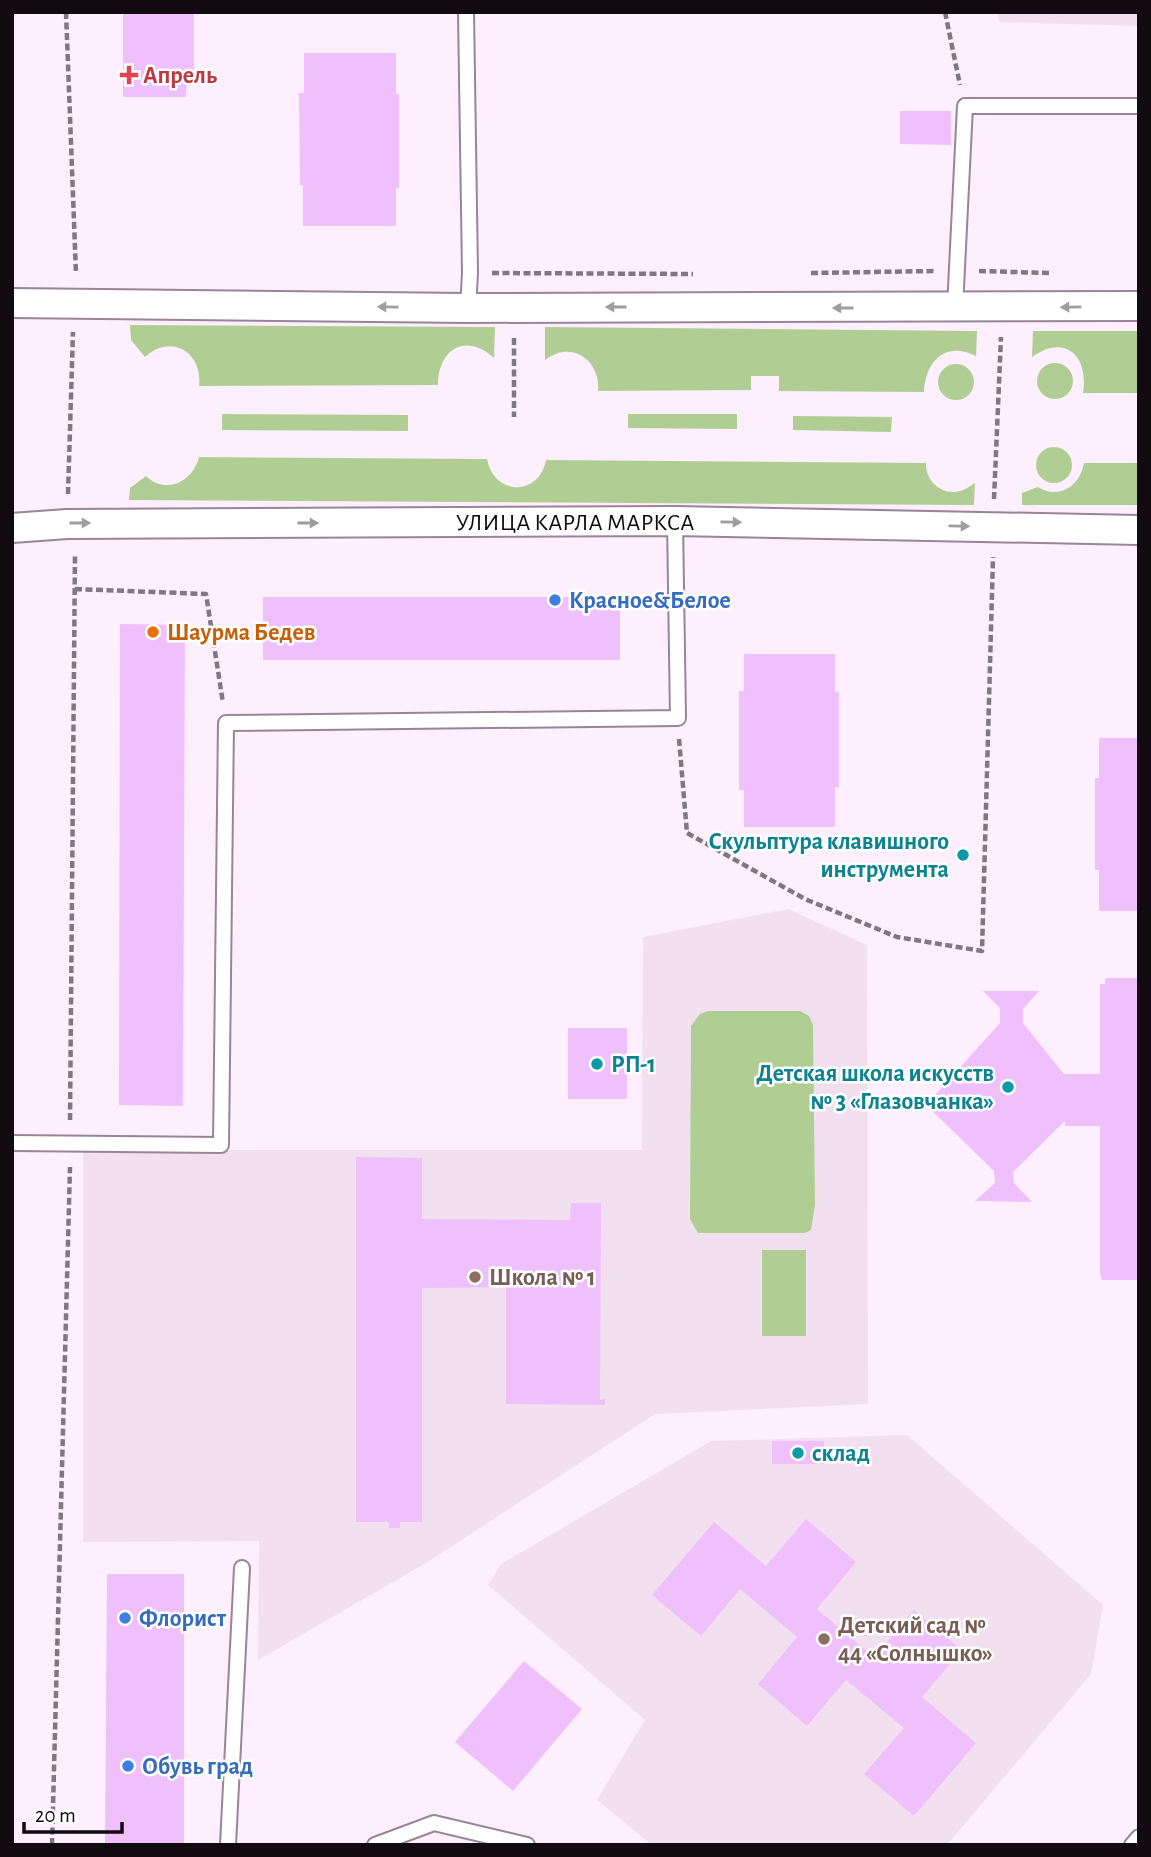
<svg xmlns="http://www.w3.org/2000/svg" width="1151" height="1857" viewBox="0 0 1151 1857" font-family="'Alegreya Sans',sans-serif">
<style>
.education{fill:#f2e0f0}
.green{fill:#b0ce93}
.building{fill:#efc0fc}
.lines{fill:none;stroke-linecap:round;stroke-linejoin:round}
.service-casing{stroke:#998499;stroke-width:18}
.minor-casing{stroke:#998499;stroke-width:32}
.path{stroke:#817781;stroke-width:4.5;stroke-dasharray:7 3.5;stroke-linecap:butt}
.service{stroke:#fff;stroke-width:14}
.minor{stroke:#fff;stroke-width:28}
.oneway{fill:#a09da0}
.health-dot{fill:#e0444e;stroke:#fff;stroke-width:2.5}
.shop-dot{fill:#3f7fe0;stroke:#fff;stroke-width:2.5}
.food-dot{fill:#e8710a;stroke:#fff;stroke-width:2.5}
.culture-dot{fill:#0f9aa8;stroke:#fff;stroke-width:2.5}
.education-dot{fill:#8d6e63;stroke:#fff;stroke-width:2.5}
.labels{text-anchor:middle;stroke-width:5;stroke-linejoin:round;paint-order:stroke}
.health-label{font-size:24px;font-weight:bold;fill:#be3a42;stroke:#fff;text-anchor:start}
.street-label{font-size:24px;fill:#110a11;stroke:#fff}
.shop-label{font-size:24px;font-weight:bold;fill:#366cbe;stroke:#fff;text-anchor:start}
.food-label{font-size:24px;font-weight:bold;fill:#c56008;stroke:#fff;text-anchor:start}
.culture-label{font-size:24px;font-weight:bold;fill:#0d838f;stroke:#fff;text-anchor:end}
.education-label{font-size:24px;font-weight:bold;fill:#785e54;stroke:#fff;text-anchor:start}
</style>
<rect width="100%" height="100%" fill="#fdeffd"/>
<!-- education -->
<path class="education" d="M997,12H1139V26L999,22Z
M788,909L867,945L868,1404L655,1414L426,1563L258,1660L259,1541L83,1542V1150H642L643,937Z
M907,1435L1103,1605L1091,1674L947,1845H652L597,1800L645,1720L488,1585L501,1564L711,1441Z"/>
<!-- green -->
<path class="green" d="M130,325L495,327L494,358C466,332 438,349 438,385L199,386C203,352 171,333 145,357L131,340Z
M545,327L977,331L976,356C945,340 925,362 924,392L779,391V376H751V390L598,391C601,361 572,339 545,360Z
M1033,331H1139V393H1083C1089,356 1065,333 1032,357Z
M1037 381a18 18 0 1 1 36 0a18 18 0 1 1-36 0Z
M938 382a18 18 0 1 1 36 0a18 18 0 1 1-36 0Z
M222,414L408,415V431L222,430Z
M628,414H737V429L628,428Z
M793,416L892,417L891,432L793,430Z
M1036 465a18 18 0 1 1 36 0a18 18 0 1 1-36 0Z
M199,457L487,459C494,496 539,497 546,460L926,463C925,481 942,496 960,491C965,490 970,486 975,483L974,505L129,500L130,488L146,476C166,495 193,482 199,457Z
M1084,463H1139V505H1022V493L1038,487C1059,500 1080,486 1084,463Z
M708,1011H800L809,1016L813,1025L815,1205L811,1230L805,1233H698L690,1219L691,1026L700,1014Z
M762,1250H806V1336H762Z"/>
<!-- building -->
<path class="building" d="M123,12H194V75H187L186,97H123Z
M304,53H396V94H399V188H396V226H303V185H300L299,93H304Z
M900,111H951V145L900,144Z
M263,597H620V660H263Z
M120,624L185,625L183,1106L119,1105Z
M744,654H835V692H839V788L835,787V827H744V790H739V691H744Z
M1099,738H1139V911H1099V870H1095V778H1099Z
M1105,978H1139V1280H1102L1100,1272V1126H1065V1121L1013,1172L1014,1183L1032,1202L975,1201L995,1183L994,1171L926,1105L1000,1023V1008L983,991H1039L1023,1009V1023L1064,1074H1100V984H1105Z
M568,1028H627V1099H568Z
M356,1157L422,1158V1219L570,1220L571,1203H601L600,1400L605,1399V1405L506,1404V1287L422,1288V1522H400V1528H389V1522H356Z
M772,1441H824V1464H772Z
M806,1519L856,1562L817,1609L874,1657L914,1610L962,1650L922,1697L976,1743L914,1816L864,1774L904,1728L846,1680L807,1726L758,1684L797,1637L740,1589L701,1636L652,1595L714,1522L766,1566Z
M107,1574H184V1845H105Z
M524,1661L582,1709L513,1791L455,1742Z"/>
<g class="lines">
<!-- service casing -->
<g class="service-casing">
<path id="service" d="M466,12L470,273L468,308
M955,308L965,106H1139
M12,1143L221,1145L226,723L678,718L675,521
M228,1845L242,1568
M375,1845L434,1823L527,1845
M1132,1845L1139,1837"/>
</g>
<!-- minor casing -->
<g class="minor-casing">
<path id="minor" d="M12,303L468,308L1139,306
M12,528L67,524L675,521L1139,530"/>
</g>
<!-- path -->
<path class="path" d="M66,12L76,274
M945,12L960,85
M979,271L1050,273
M492,273L693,274
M811,273L935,271
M514,338V417
M68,494L73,332
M994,499L1001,337
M75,589L206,594L223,703
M679,739L687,833L805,899L897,937L982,951L993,557
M70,1120L75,554
M52,1845L70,1167"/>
<!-- service -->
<use href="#service" class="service"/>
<!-- minor -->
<use href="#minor" class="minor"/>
</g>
<!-- one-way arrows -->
<defs><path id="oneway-solid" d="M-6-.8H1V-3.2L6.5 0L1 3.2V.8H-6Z" transform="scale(1.75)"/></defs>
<g class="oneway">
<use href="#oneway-solid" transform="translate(388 307) rotate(-179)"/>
<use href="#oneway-solid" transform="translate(616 307) rotate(-180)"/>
<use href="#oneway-solid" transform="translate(1071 307) rotate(179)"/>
<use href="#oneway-solid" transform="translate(843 308) rotate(-180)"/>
<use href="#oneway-solid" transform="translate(731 522) rotate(1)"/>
<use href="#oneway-solid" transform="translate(80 523)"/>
<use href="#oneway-solid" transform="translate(308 523)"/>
<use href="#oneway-solid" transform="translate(959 526) rotate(1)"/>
</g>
<!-- markers -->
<path class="health-dot" d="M125.5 64.5h7v7h7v7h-7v7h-7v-7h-7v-7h7z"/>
<g class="shop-dot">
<circle cx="555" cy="600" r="7"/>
<circle cx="125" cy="1618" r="7"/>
<circle cx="128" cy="1766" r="7"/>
</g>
<circle class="food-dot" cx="153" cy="632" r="7"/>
<g class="culture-dot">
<circle cx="963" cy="855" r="7"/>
<circle cx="597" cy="1064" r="7"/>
<circle cx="1008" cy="1087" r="7"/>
<circle cx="798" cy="1453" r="7"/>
</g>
<g class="education-dot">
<circle cx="475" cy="1277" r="7"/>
<circle cx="824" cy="1639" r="7"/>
</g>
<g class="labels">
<!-- health labels -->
<g class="health-label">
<text x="143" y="83">Апрель</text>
</g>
<!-- street labels -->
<g class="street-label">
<text x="575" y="530">УЛИЦА КАРЛА МАРКСА</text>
</g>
<!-- shop labels -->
<g class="shop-label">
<text x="569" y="608">Красное&amp;Белое</text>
<text x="139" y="1626">Флорист</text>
<text x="142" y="1774">Обувь град</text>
</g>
<!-- food labels -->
<g class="food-label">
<text x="167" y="640">Шаурма Бедев</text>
</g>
<!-- culture labels -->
<g class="culture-label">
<text x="949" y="849">Скульптура клавишного<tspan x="949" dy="28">инструмента</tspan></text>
<text x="611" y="1072" text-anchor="start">РП-1</text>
<text x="994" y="1081">Детская школа искусств<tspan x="994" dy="28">№ 3 «Глазовчанка»</tspan></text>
<text x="812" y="1461" text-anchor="start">склад</text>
</g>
<!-- education labels -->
<g class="education-label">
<text x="489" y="1285">Школа № 1</text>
<text x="838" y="1633">Детский сад №<tspan x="838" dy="28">44 «Солнышко»</tspan></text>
</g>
</g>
<!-- border -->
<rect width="1151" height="1857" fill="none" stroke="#110a11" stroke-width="28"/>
<!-- scale -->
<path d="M24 1822v10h98v-10" fill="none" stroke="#110a11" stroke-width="3.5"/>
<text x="35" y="1822" font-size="21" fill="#110a11" stroke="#ffffff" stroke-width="5" paint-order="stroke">20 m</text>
</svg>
